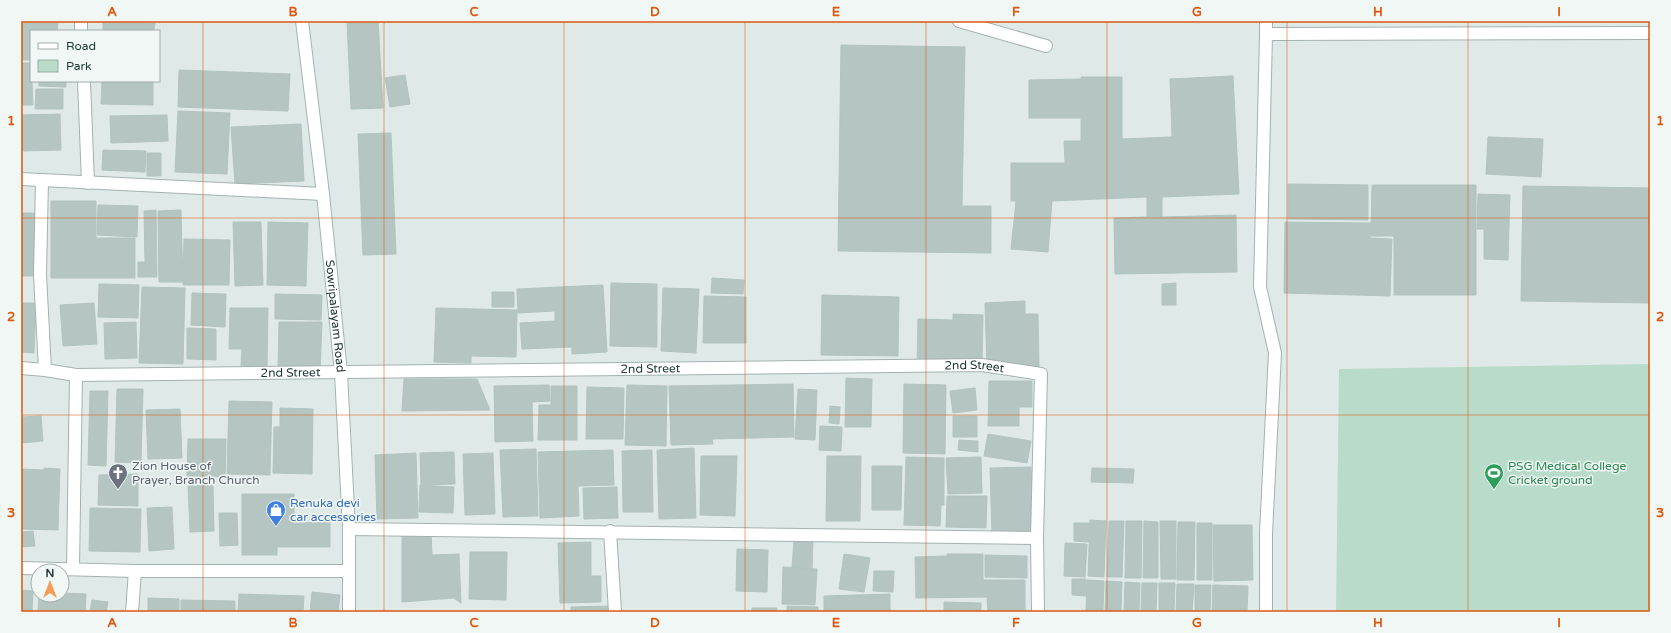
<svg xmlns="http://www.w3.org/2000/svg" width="1671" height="633" viewBox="0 0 1671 633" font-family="'Varela Round',sans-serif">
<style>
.park{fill:#b8dcc9}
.building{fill:#b5c5c1;stroke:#b2c4c0}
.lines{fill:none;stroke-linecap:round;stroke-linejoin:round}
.street-casing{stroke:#a2b2b0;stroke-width:14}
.secondary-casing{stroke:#9eb6b2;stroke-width:14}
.street{stroke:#fff;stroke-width:12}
.secondary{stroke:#fff;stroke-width:12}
.grid{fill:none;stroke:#de570e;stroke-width:1;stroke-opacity:0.55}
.labels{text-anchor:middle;stroke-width:3;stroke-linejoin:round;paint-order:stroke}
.street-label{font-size:12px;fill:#203a39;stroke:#f0f7f5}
.worship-label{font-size:12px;fill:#5b616d;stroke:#f0f7f5;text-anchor:start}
.leisure-label{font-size:12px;fill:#27864d;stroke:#f0f7f5;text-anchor:start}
.shop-label{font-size:12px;fill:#366cbe;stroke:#f0f7f5;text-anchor:start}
.neatline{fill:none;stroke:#de570e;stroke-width:1.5}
.grid-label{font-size:13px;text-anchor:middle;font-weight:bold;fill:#de570e}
</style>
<rect width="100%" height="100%" fill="#dfeae8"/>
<!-- park -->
<path class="park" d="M1650,364V612H1336L1339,369Z"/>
<!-- building -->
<path class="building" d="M21,21L58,22L57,31H31V60H21Z
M347,21H378L383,108L351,109Z
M103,22L155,23L154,31H103Z
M841,45L965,47L962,206H991V253L838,251Z
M21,63H31L33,105H21Z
M179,70L290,74L288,111L178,107Z
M405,75L410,104L390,107L385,78Z
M1233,76L1239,194L1162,197V217L1236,215L1237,272L1115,274L1114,218L1147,217V197L1052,201L1048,252L1011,249L1016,201H1011V163H1065L1064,141H1081V118H1029V80L1081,79V77H1122V139L1172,137L1170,79Z
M39,81H66V87L39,86Z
M102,81H153V105L101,104Z
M36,89H63V109H35Z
M178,111L230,113L227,174L175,172Z
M60,114L61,150L21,151V115Z
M167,115L168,141L111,143L110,116Z
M301,124L304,181L235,184L231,127Z
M391,133L396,254L363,255L358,134Z
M1488,137L1543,139L1541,177L1486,174Z
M103,150L146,151L145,172L102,170Z
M147,153H161V176H147Z
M1288,184L1368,185V220L1288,219Z
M1372,185H1476V295H1394V236H1371Z
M1523,186L1650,188V303L1521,301Z
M1478,194L1510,195L1508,260L1484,259V229H1477Z
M51,201H96V238H135V278H51Z
M98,205L138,206L137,237L97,235Z
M156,210L157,277H138V262H145L144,211Z
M181,210L183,282H159L158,211Z
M21,213H35L33,276H21Z
M233,222H261L263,285L235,286Z
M268,222L308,223L306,286L267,285Z
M1285,222L1371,223L1370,238L1392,239L1390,296L1284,293Z
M184,239L230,240L229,285H183Z
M712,278L744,280L743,294L711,293Z
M611,283L657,284V347L610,346Z
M1176,283V305H1162V284Z
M99,284L139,285L138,318L98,317Z
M603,285L607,352L572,354V347L522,349L520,323L555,321V311L518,313L517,289Z
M142,287L185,288L183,364L139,363Z
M663,288L699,289L696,353L661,351Z
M492,292H514V307H492Z
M192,293L226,294L225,327L191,325Z
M275,294L322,295L321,320L275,319Z
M822,295L899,297L898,356L821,355Z
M704,296L746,297V343H703Z
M1025,301V314H1038L1039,367L987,368L985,303Z
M21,303H36L34,353L21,352Z
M94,303L97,344L63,346L60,305Z
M230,308H268L267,367L241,366L242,349H229Z
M436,308L517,310L516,357L471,356V363L434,362Z
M953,314L983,315L982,365L917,364L918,319L953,320Z
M136,322L137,358L105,359L104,323Z
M279,322H322L320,370L278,369Z
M187,328L216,329V360L187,359Z
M846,378L872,379L871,427H845Z
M404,379H477L490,410L402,411Z
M989,381H1032V407H1019V426H988Z
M793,384L794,437L712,439L713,444L671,445L669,386Z
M904,384L946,385L945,454L903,453Z
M549,385L550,401L532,402L533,441L495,442L494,386Z
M627,385L667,386L666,446L625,445Z
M551,386H577V440H538L539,405H551Z
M587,387L624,388L623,439H586Z
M975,388L977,410L953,413L950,391Z
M117,389H143L141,463L115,462Z
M798,389L817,390L815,440L795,439Z
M90,391H108L106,466L88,465Z
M229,401L272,402L270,475L227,474Z
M830,406L840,407L839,424L829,423Z
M280,408L313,409L312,474L273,473L274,427H280Z
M180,409L182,458L148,459L146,410Z
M41,416L43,441L21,443V417Z
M953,416H977V437H953Z
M820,426L842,427L841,451L819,450Z
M988,434L1031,441L1027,463L984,456Z
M188,439H226L225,477L187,476Z
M959,440L978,441V452L958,450Z
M694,448L696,518L659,519L657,450Z
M536,449L538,516L503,517L500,450Z
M613,450L614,485L578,486L579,516L540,518L538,452Z
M652,450L653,512H623L622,451Z
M454,452L455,484L421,485L420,453Z
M416,453L418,518L377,519L375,455Z
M493,453L495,514L465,515L463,454Z
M701,456H737L735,516L700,515Z
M827,456H861L860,521H826Z
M906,457L944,458V505H941L940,526L904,525Z
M981,457L982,493L948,494L946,458Z
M872,466H902L901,510H872Z
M1031,467L1033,533L992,534L990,468Z
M44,468L60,469L58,530L21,529V469L44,470Z
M1092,468L1134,469L1133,483L1091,482Z
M138,474V506L98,505L99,475Z
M213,485L214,531L190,532L188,486Z
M420,485L454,487L453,513L419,512Z
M617,487L618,518L584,519L583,488Z
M242,494H294V523L330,522V547H277V555H242Z
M947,496H987L986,528L946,527Z
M172,507L174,549L149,551L147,508Z
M90,508L141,509L140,552L89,551Z
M219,513H237L238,545L220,546Z
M1090,520L1106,521L1104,577L1088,576Z
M1109,521H1124L1122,577H1107Z
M1126,521H1142L1141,578H1125Z
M1144,521L1158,522V578H1143Z
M1160,521H1176V579H1161Z
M1178,522H1195L1194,580H1177Z
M1074,523H1089V542L1074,541Z
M1197,523H1212V580H1197Z
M1213,525H1252L1253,580L1214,581Z
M33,531L35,546L21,547V532Z
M402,533H431L432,555L459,554L461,603L454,598L402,602Z
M794,541L813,542L812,569L792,567Z
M591,542V576H601V602L560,603L558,543Z
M1065,543L1087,544L1085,577L1064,576Z
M737,549L768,550L767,592L736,591Z
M470,552H507L506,600L469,599Z
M844,554L870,558L864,592L839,589Z
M947,554H983V580H1025V612H988L987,597L916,598L915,557L947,556Z
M985,555L1027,556V578L985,577Z
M783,567L817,569L815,605L782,604Z
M874,571H894L893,592L873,591Z
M1072,579H1086V596L1072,595Z
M1087,580L1104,581L1103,612H1086Z
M1106,581L1122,582L1121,612H1105Z
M1125,582L1140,583L1139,612H1124Z
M1142,583H1157L1156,612H1141Z
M1159,583H1175L1174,612H1159Z
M1177,584H1194L1192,612H1176Z
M1195,585H1211L1210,612H1195Z
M1213,585L1248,586L1247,612H1212Z
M21,590L33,591L32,612H21Z
M312,592L340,595L338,612H310Z
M62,593L86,594L85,612H38L39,595H62Z
M239,594L304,596L303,612H238Z
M890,594V612H824V596Z
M148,598L179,599V612H148Z
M92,600L108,602L106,612H90Z
M181,600L235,601V612H181Z
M944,602L981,603V612H944Z
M609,606L610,612H571V607Z
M787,606L818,607V612H787Z
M752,608H777V612H752Z"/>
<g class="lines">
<!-- street casing -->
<g class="street-casing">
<g id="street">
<path d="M81,21V31"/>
<path d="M959,21L1046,46"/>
<path d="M1266,21V34L1650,33"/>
<path d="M84,81L88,183"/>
<path d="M21,179L323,194"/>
<path d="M42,180L40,275L45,370"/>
<path id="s1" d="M21,368L45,370L76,375L982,365L1041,374L1037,538L1038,612"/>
<path d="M349,529L1037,538"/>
<path d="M610,531L615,612"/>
<path d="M21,568L135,571H348"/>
<path d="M73,568L76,375"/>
<path d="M132,612L135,571"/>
<path d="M1266,612V533L1275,353L1260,287L1266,34"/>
</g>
</g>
<!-- secondary casing -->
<g class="secondary-casing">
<g id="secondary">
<path id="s2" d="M302,21L323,194L341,373L349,529V612"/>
</g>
</g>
<!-- street -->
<use href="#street" class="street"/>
<!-- secondary -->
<use href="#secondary" class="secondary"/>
</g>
<!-- grid -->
<path class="grid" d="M203,21V612M384,21V612M564,21V612M745,21V612M926,21V612M1107,21V612M1287,21V612M1468,21V612M21,218H1650M21,415H1650"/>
<!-- icons -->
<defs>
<g id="church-pin" transform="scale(1)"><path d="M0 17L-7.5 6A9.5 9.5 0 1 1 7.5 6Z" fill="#6b7280" stroke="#f0f7f5"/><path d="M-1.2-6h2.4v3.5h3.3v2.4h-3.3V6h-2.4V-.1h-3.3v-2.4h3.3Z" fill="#fff"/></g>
<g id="stadium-pin" transform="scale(1)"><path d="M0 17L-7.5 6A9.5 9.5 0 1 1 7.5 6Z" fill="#2e9e5b" stroke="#f0f7f5"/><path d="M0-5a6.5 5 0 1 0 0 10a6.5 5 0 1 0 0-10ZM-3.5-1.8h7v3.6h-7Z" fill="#fff"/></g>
<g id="shop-pin" transform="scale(1)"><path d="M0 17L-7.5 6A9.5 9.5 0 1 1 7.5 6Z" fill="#3f7fe0" stroke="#f0f7f5"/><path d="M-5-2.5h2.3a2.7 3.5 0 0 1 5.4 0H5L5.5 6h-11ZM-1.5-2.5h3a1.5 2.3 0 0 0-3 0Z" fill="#fff"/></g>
</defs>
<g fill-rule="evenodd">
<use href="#church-pin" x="118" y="473"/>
<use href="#stadium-pin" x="1494" y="473"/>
<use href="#shop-pin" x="276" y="510"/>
</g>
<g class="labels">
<!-- street labels -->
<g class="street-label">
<text dy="4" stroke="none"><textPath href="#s2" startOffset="297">Sowripalayam Road</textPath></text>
<text dy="4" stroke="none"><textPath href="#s1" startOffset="954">2nd Street</textPath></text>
<text dy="4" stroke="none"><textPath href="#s1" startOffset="630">2nd Street</textPath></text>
<text dy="4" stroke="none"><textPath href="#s1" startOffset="270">2nd Street</textPath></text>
</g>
<!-- worship labels -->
<g class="worship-label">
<text x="132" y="470">Zion House of<tspan x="132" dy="14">Prayer, Branch Church</tspan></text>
</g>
<!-- leisure labels -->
<g class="leisure-label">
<text x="1508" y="470">PSG Medical College<tspan x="1508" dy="14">Cricket ground</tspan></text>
</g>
<!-- shop labels -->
<g class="shop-label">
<text x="290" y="507">Renuka devi<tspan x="290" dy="14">car accessories</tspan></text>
</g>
</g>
<!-- border -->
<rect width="1671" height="633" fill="none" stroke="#f0f7f5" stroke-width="44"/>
<!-- legend -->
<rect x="30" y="30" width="130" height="52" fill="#f0f7f5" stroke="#9dabaa"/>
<rect x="38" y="43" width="20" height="6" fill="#ffffff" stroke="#9dabaa"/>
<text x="66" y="50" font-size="12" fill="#203a39">Road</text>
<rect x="38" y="60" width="20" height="12" fill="#b8dcc9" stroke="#9dabaa"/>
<text x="66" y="70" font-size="12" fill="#203a39">Park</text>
<!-- north arrow -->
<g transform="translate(50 583)"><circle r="19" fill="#f0f7f5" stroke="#9dabaa"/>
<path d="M0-3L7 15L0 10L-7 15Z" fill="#f29c56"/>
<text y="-6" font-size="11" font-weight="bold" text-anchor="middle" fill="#203a39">N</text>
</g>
<rect x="22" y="22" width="1627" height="589" class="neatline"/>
<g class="grid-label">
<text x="112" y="16">A</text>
<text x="293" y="16">B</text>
<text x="474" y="16">C</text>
<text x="655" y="16">D</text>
<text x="836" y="16">E</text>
<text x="1016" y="16">F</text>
<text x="1197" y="16">G</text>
<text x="1378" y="16">H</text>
<text x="1559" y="16">I</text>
<text x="11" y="125">1</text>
<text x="1660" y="125">1</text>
<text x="11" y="321">2</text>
<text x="1660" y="321">2</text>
<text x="11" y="517">3</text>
<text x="1660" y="517">3</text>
<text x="112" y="627">A</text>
<text x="293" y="627">B</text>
<text x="474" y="627">C</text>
<text x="655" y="627">D</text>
<text x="836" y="627">E</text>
<text x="1016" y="627">F</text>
<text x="1197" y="627">G</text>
<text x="1378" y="627">H</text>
<text x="1559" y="627">I</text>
</g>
</svg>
